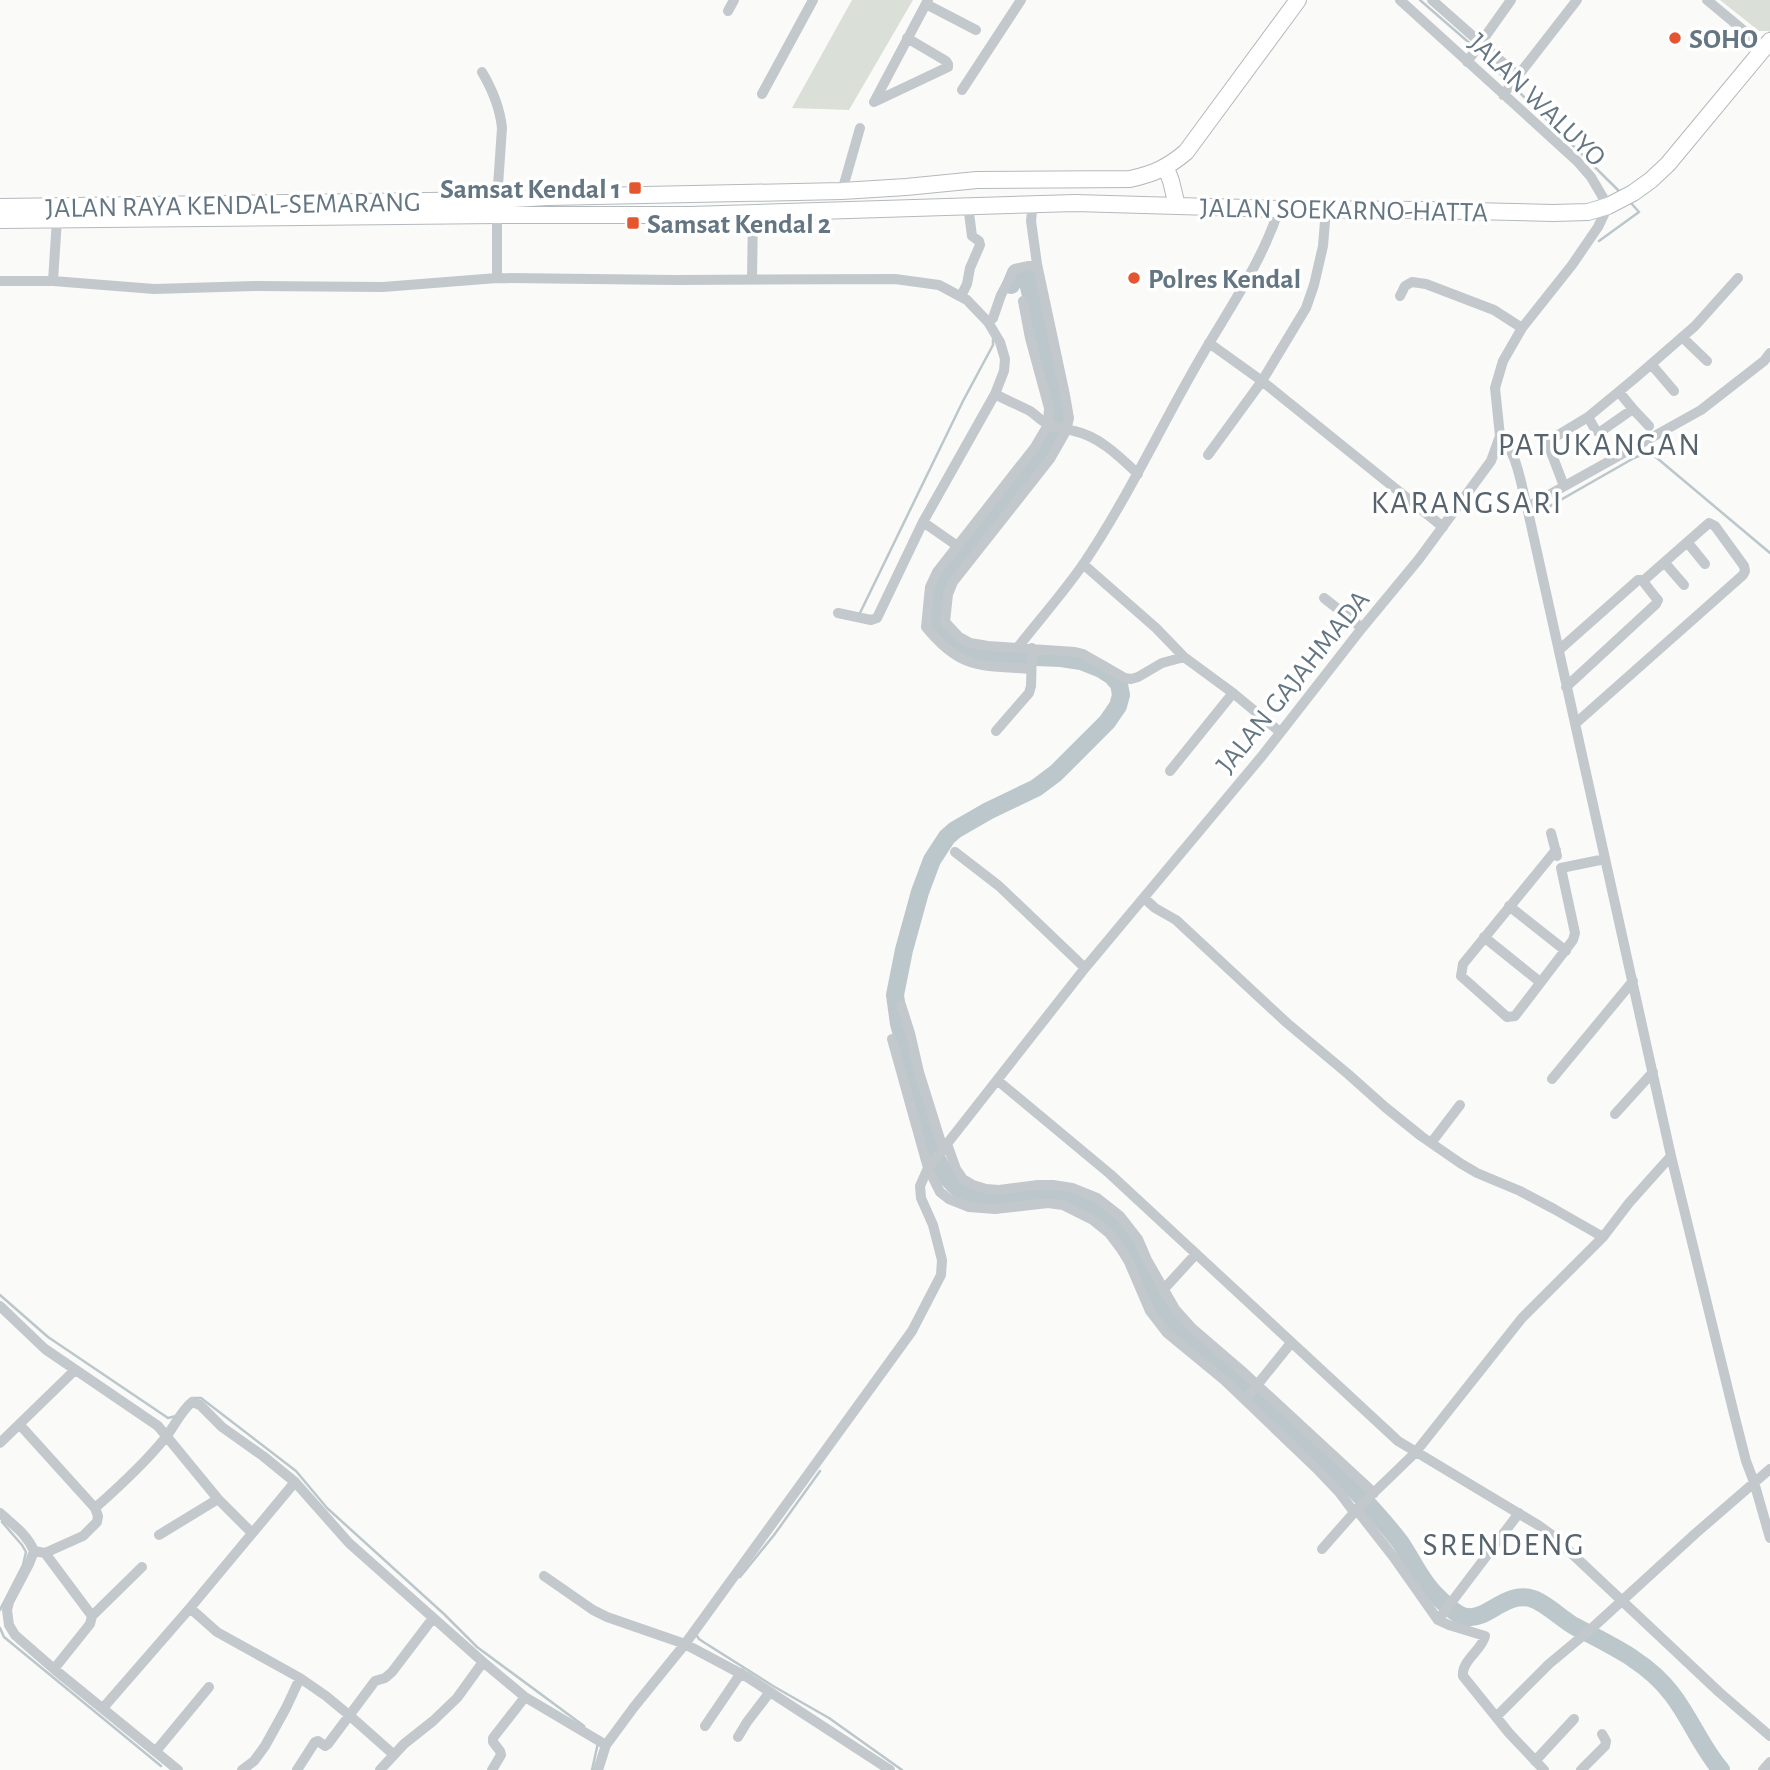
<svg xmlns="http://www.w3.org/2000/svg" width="1770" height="1770" viewBox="0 0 1770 1770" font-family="'Alegreya Sans',sans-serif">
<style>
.green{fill:#dadfd7}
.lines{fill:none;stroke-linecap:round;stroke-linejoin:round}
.stream{stroke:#bbc7cb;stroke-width:2.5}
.river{stroke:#bbc7cb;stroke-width:18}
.highway-casing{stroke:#b4b9bd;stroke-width:18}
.minor{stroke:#c3c8cc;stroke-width:10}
.highway{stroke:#fff;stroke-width:16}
.poi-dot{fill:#e4572e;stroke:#fff;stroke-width:2.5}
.labels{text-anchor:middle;stroke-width:7;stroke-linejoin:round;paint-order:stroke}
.poi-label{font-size:28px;font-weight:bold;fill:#657683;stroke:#fff;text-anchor:start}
.street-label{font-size:28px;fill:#657683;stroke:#fff}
.quarter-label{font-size:32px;letter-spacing:2px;fill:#57646e;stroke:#fff}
</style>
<rect width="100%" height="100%" fill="#fafaf8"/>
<!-- green -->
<path class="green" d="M852,0H913L849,110L792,108Z
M1720,0H1770V33L1768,31H1759Z"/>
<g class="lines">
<!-- stream -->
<path class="stream" d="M1420,0L1474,47
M1478,51L1508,82
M1513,86L1620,192
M1599,241L1639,212L1630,202
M1536,514L1634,458L1646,453H1651L1770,553
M859,615L963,401L993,345V339
M0,1295L48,1337L168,1418L176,1416
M192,1398H201L296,1471L327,1508L444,1614L477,1647L584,1726
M740,1577L774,1535L820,1471
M0,1610L23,1565L26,1552L22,1545L2,1522
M0,1628L4,1637L161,1766
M697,1636L699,1639L705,1643L773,1686L829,1718L902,1770
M592,1770L598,1743"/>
<!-- river -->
<path class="river" d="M1011,285L1016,273L1025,271L1055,392C1057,403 1059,413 1057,424C1052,443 1037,459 1025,474C997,507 925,583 936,628L966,649L988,655L1061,658L1081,661L1101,669L1112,676L1119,684L1121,695L1118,706L1107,722L1056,773L1036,788L988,811L955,830L947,837L932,860L920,892L904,950L895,995L899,1024L933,1150C958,1215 991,1195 1045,1193C1065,1193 1089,1203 1105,1215C1139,1241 1148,1296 1176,1329C1190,1346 1211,1355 1227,1369C1244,1384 1258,1400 1274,1415C1295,1435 1318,1453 1338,1473C1360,1495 1381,1517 1400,1542C1412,1559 1421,1581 1436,1595C1444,1603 1457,1616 1467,1617C1488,1620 1506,1590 1533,1599C1544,1602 1562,1619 1574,1626C1608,1644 1647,1661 1671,1693C1690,1717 1701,1747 1721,1770"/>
<!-- highway casing -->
<g class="highway-casing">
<path id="highway" d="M1166,168L1171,181L1177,206
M0,207L497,200L548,197L842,191L906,187L977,180L1130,179C1153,174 1167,168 1186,152L1298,0
M0,220L498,215H690L1075,203L1279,209L1425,210L1553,213L1588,212L1608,206L1633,193L1651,180L1668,164L1770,41"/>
</g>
<!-- minor -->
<path class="minor" d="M1432,0L1518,76
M1707,0L1767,50
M926,4L976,30
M728,11L734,0
M1467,62L1511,0
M482,72C492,89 500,108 502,128L497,200V278
M962,90L1021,0
M762,94L813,0
M1503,95L1577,0
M874,102L948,67V64L946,61L907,38
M874,102L928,0
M842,191L860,128
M1032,211L1031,221L1037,264L1065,395L1069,418L1066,431L1050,459L953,582L948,594L945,622L959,637L970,643L988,646L1075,652L1083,654L1125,678L1131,679L1138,677L1162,663L1184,657L1233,693L1280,732
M752,280L753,213
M0,281H53L154,289L255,286L383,287L497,278L676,280L895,279L939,285L967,300L988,322L1000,342L1005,359L1004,371L995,394L923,522L877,618L871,620L838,613
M53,281L57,219
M961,296L967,284L970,268L980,245L979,241L972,236L969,213
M1400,296L1405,286L1412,282L1426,284L1494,310L1522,328
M1023,301L1030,338L1049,408L1048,425L1035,447L937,572L930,587L926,627C961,670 980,665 1031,669
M988,322L993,318L1001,295L1015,269L1037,264
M1682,337L1707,361
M1209,343L1262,381L1443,527
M1651,364L1674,391
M1619,392L1633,409L1649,426
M995,394C1006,400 1018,405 1030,411C1036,415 1041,421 1048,424C1058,430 1064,428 1074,431C1099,436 1120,457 1138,474
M1588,417L1596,431L1600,432L1633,409
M1500,436C1517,451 1521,485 1527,507L1671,1156L1734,1414L1746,1461L1754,1482L1770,1538
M1208,455L1262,381L1306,308L1314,285L1323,246L1326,209
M1564,486L1549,447L1550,440L1588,417L1634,379L1695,326L1738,278
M1527,507L1701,410L1764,361L1770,353
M923,522L956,545
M1688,543L1705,564
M1665,563L1684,585
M1083,564L1156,628L1184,657
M1324,598L1362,628
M1018,647C1040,619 1064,592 1084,563C1127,499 1159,430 1197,364C1226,313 1261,265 1279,209
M1559,650L1638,580H1642L1656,598L1658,600L1656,604L1566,687
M1576,723L1743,575L1745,571L1744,566L1715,526L1709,523L1643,581
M996,731L1029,693L1031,686L1032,648
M1170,771L1233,693
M1551,833L1557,856
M1556,850L1463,964L1461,976L1507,1017L1515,1016L1573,940L1575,933L1561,868L1605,859
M955,852L999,886L1085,968
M1144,898L1155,908L1176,920L1287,1023L1348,1074L1385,1107L1421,1136L1460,1163L1477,1173L1520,1191L1554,1209L1603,1237
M1509,906L1566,951
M1484,937L1540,982
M901,1005L910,1033L919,1072L943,1149
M892,1039L928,1168L940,1192L949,1199L969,1207L995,1209L1048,1203L1063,1205L1093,1220L1109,1233L1121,1249L1129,1262L1150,1311L1167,1333L1224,1380L1245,1400L1319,1471L1339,1492L1354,1512
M1552,1079L1633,981
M997,1080L1110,1174L1398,1441L1538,1525L1552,1535L1719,1692L1770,1736
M1615,1114L1653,1072
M1431,1143L1460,1105
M947,1144L956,1169L963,1179L973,1185L986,1189L999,1190L1038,1185H1053L1072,1188L1097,1198L1120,1216L1138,1239L1147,1260L1175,1309L1192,1328L1242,1371L1374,1493
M1163,1290L1196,1254
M0,1306L45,1349L158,1426L218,1499L252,1533
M1245,1400L1291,1343
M20,1425L95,1508L98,1516L97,1522L83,1536L45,1553L34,1551
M0,1443L75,1370
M95,1508C120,1486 145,1463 165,1438C175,1426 180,1412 192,1402L200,1405L222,1427L263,1456L295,1482L349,1543L483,1662L525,1697L606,1745
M1356,1509L1395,1559L1438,1620L1449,1625L1485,1636C1482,1650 1461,1661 1463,1676L1509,1733L1544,1770
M0,1513C13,1525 27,1534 34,1551L29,1564L9,1602L7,1610L9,1625L15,1635L54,1669L178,1770
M159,1535L218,1499
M1322,1549L1359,1507L1415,1453L1522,1318L1603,1237L1629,1203L1671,1156
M45,1553L92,1616L90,1624L54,1669
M544,1576L593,1610L607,1617L685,1644L747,1677L890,1770
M190,1608L217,1632L300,1678L326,1696L349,1715L393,1754
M92,1616L142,1567
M1438,1620L1519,1513
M103,1708L190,1608L295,1482
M1497,1716L1549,1664L1591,1629L1696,1533L1770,1469
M705,1726L741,1673
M738,1737L747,1722L770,1692
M156,1751L209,1687
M1535,1761L1574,1719
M242,1770L254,1761L265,1746L286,1708L300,1678
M297,1770L315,1742L318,1741L325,1746L328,1744L375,1681L385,1678L392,1672L433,1618
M380,1770L404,1744L433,1721L457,1698L483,1662
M492,1770L501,1755L500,1751L493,1742V1738L525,1697
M598,1770L606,1745L634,1707L685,1644L912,1331L941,1275L942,1260L933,1225L921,1198L920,1186L928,1168L1085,968L1262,756L1362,628L1419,559L1491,461L1500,436L1495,388L1503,361L1522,328L1572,265L1598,227L1608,206L1591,177L1577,161L1400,0
M1581,1770L1605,1746L1606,1741L1602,1734
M1763,1770L1770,1762"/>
<!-- highway -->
<use href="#highway" class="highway"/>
</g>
<!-- markers -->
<g class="poi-dot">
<circle cx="1675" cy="38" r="7"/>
<rect x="628" y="181" width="14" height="14" rx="3.5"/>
<rect x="626" y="216" width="14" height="14" rx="3.5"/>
<circle cx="1134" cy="278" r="7"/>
</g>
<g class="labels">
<!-- poi labels -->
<g class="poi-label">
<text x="1689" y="48">SOHO</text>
<text x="621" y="198" text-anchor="end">Samsat Kendal 1</text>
<text x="647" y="233">Samsat Kendal 2</text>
<text x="1148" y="288">Polres Kendal</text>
</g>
<!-- street labels -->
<g class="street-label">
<text transform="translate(1538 99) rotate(44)" y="10">JALAN WALUYO</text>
<text transform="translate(233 204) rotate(-1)" y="10">JALAN RAYA KENDAL-SEMARANG</text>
<text transform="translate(1344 209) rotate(1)" y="10">JALAN SOEKARNO-HATTA</text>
<text transform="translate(1292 681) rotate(-51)" y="10">JALAN GAJAHMADA</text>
</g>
<!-- quarter labels -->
<g class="quarter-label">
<text x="1600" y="455">PATUKANGAN</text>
<text x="1467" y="513">KARANGSARI</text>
<text x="1504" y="1555">SRENDENG</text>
</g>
</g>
</svg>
